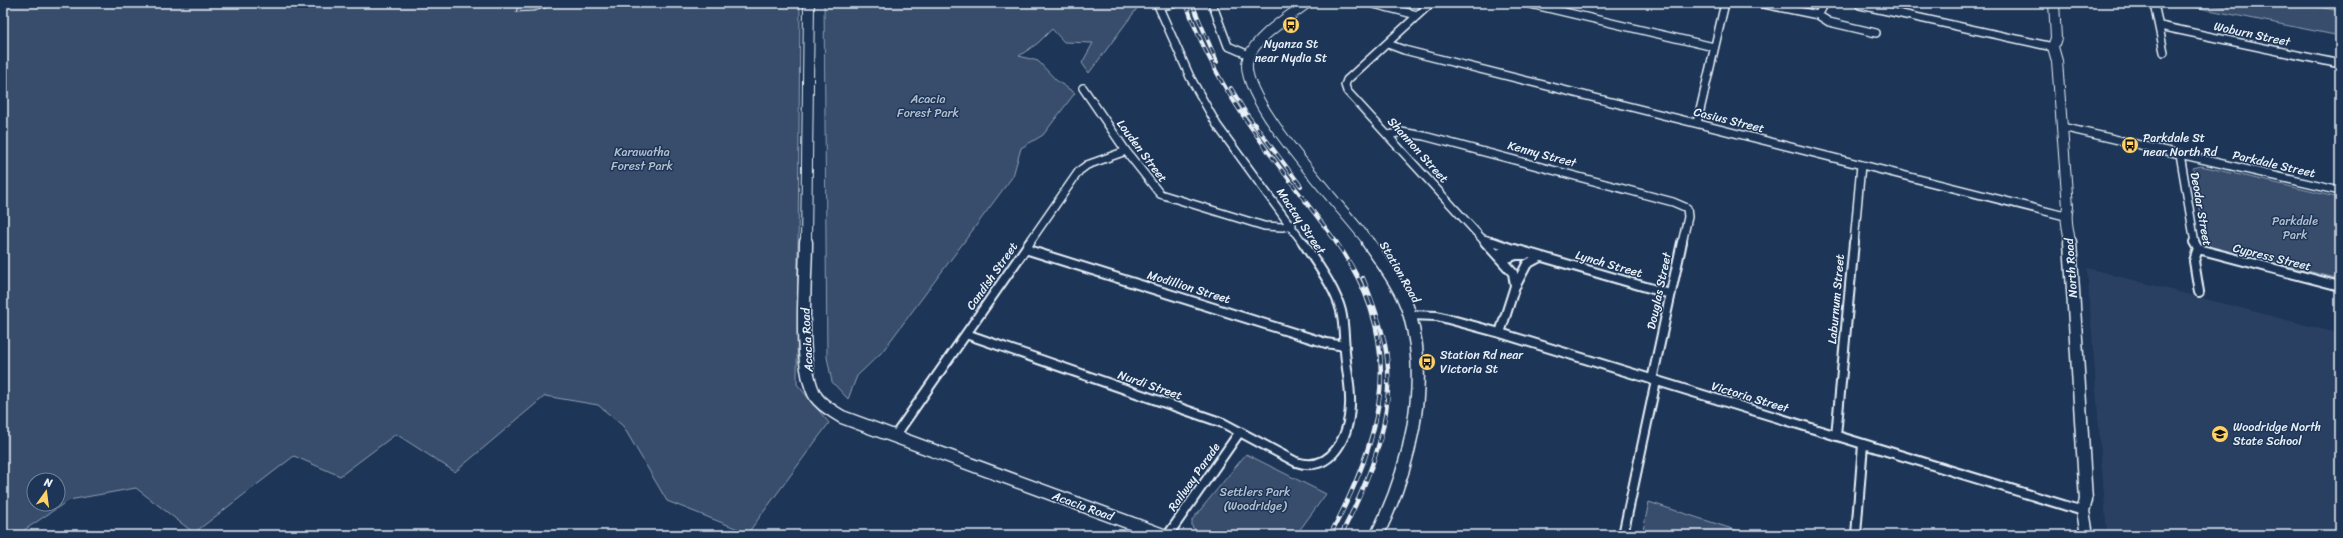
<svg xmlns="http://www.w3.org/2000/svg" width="2343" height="538" viewBox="0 0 2343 538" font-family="Sriracha,sans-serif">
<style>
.built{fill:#2a4162}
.green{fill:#374d6c;stroke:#909fb2;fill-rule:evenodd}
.building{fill:#495e7a;stroke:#e8f1f8}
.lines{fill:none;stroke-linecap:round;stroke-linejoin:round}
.street-far1-casing{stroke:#e8f1f8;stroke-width:10}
.street-casing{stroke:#e8f1f8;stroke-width:12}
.secondary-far1-casing{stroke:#e8f1f8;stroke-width:12}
.secondary-casing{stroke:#e8f1f8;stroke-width:15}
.street-far1{stroke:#1d3557;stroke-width:7}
.street{stroke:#1d3557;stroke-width:8}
.secondary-far1{stroke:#1d3557;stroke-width:10}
.secondary{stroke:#1d3557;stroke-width:12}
.rail-far1-casing{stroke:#e8f1f8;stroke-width:4}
.rail-casing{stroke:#e8f1f8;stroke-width:4.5}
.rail-far1{stroke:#1d3557;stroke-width:2.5;stroke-dasharray:8;stroke-linecap:butt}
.rail{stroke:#1d3557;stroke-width:3;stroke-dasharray:10;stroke-linecap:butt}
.labels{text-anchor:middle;stroke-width:3;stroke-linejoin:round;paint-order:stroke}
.street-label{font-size:12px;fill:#e8f1f8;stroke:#1d3557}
.poi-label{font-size:12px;fill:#e8f1f8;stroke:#1d3557;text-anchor:start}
.park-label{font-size:12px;fill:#b3c0ce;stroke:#1d3557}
</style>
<rect width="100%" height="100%" fill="#1d3557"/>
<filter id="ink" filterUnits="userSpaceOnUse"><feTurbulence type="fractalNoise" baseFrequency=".025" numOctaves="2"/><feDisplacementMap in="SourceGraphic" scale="8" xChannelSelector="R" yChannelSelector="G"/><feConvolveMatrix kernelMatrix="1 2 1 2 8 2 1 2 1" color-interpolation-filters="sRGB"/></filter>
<g filter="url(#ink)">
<!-- built -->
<path class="built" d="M2298,3H2340V11Z
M2087,268L2340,334V535H2107Z"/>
<!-- green -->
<path class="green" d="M3,3H800L797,384L829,423L748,533L667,501L623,426L598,405L545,396L455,472L396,434L340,476L294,456L194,533L136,488L69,500L17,535H3ZM34,480H58V504H34Z
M824,3H1141L1089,73L1082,63L1093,43L1064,42L1052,29L1038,43L1019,56L1038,61L1057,81L1075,93L1043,135L1021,148L1013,176L882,352L857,376L848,399L832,382L827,357Z
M2174,3H2199L2226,7V3H2298L2340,11V36Z
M2201,166L2340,198V279L2213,248L2206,244L2193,168Z
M1246,454L1326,494L1296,535H1203L1192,527V520Z
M1649,502L1751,535H1642Z"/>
<!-- building -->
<path class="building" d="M519,3H555L556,5L534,11L516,12Z"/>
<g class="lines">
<!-- street-far1 casing -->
<g class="street-far1-casing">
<path id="street-far1" d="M1157,3L1190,77L1217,125L1303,243
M1212,3L1228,46L1249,55
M1370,3L1417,15
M1431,3L1347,80L1345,85L1347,91L1486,243
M1526,3L1714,47
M1759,3L1818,15L1825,3
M2154,3L2164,52
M1860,5L2053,47
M1159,6L1173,4
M1818,15L1829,22L1876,33
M2160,26L2340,64
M1388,44L1404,50L2065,216
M1083,88L1126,151L1160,194L1264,226L1282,227L1292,225
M1697,123L1725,3
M2062,127L2340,191
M1389,135L1401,132L1424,136L1673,202L1687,208L1688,217L1682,243
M2180,154L2195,243
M1484,239L1496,243
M1029,243L1079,171L1087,165L1126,151
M1854,243L1861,165"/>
</g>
<!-- street casing -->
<g class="street-casing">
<path id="street" d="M1485,242L1513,273L1515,286L1500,333
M1493,242L1513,249
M2194,242L2198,249L2194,261L2199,292
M1025,249L1326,343L1345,346
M2198,249L2340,286
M1496,254L1515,249L1670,294
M1502,260L1516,255H1525
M1516,285L1527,264L1540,257
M1409,315L1437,316L1500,333L2083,511
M966,334L1223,423L1296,462C1332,474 1349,436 1350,405C1351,387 1346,368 1345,351C1344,338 1344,323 1341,311C1335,287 1316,263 1303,242
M1652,380L1682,242
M895,436L1030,242
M1836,436L1854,242
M1168,535L1239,433
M1623,535L1656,381
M1856,535L1863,444"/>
</g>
<!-- secondary-far1 casing -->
<g class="secondary-far1-casing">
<path id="secondary-far1" d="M1307,3C1290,16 1255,37 1248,59C1235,96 1345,210 1369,243
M2054,3L2056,38L2053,47L2057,61L2068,207C2064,219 2069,231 2070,243
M806,243L809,3"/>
</g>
<!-- secondary casing -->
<g class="secondary-casing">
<path id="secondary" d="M806,242C806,279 797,367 816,397C822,406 833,411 842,417L1163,535
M1368,242C1384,265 1403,290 1410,316C1430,388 1409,470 1377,535
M2070,242L2086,500L2083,511L2087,535"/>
</g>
<!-- street-far1 -->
<use href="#street-far1" class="street-far1"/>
<!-- street -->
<use href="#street" class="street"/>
<!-- secondary-far1 -->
<use href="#secondary-far1" class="secondary-far1"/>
<!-- secondary -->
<use href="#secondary" class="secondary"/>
<!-- rail-far1 casing -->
<g class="rail-far1-casing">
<path id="rail-far1" d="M1186,3C1217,95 1280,166 1337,243
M1192,3L1217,62
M1231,88L1246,113L1301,186"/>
</g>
<!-- rail casing -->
<g class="rail-casing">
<path id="rail" d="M1330,535C1384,435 1408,342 1336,242
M1341,535C1371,476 1398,412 1385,345C1380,321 1372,300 1363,278"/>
</g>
<!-- rail-far1 -->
<use href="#rail-far1" class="rail-far1"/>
<!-- rail -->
<use href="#rail" class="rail"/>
</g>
</g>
<!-- icons -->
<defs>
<g id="bus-disc" transform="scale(0.9)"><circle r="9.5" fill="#ffd166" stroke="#1d3557"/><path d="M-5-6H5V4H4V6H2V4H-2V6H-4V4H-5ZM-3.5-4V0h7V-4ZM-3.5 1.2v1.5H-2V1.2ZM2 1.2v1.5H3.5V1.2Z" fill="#111"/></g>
<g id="school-disc" transform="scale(0.9)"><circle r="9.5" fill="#ffd166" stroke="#1d3557"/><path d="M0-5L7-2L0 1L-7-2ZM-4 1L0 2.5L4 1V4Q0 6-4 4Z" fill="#111"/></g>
</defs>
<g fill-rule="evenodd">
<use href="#bus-disc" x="1291" y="25"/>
<use href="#bus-disc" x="2130" y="145"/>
<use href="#bus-disc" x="1427" y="362"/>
<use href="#school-disc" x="2220" y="434"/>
</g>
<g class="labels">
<!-- street labels -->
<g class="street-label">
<text transform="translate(2252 34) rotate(12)" y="4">Woburn Street</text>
<text transform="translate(1729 120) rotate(14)" y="4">Casius Street</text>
<text transform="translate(1418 150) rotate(48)" y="4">Shannon Street</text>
<text transform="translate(1142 151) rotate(53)" y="4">Louden Street</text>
<text transform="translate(1542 154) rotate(15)" y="4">Kenny Street</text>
<text transform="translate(2274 164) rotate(13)" y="4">Parkdale Street</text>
<text transform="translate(2201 209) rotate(80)" y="4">Deodar Street</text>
<text transform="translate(1301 221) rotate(56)" y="4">Mactay Street</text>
<text transform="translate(2272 257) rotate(14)" y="4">Cypress Street</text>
<text transform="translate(1609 264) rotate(16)" y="4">Lynch Street</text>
<text transform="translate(2071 268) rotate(-94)" y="4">North Road</text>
<text transform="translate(1400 272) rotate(60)" y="4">Station Road</text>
<text transform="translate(992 276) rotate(-55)" y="4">Candish Street</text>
<text transform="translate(1189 287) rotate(17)" y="4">Modillion Street</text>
<text transform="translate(1659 291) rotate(-78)" y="4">Douglas Street</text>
<text transform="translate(1836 299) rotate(-85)" y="4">Laburnum Street</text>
<text transform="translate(807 340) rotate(-93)" y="4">Acacia Road</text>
<text transform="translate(1150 385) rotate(19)" y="4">Nurdi Street</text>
<text transform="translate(1750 397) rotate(17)" y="4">Victoria Street</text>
<text transform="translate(1194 477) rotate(-55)" y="4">Railway Parade</text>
<text transform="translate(1083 506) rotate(20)" y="4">Acacia Road</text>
</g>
<!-- poi labels -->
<g class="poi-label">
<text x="1291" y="48" text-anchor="middle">Nyanza St<tspan x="1291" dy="14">near Nydia St</tspan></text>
<text x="2143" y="142">Parkdale St<tspan x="2143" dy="14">near North Rd</tspan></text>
<text x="1440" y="359">Station Rd near<tspan x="1440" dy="14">Victoria St</tspan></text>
<text x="2233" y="431">Woodridge North<tspan x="2233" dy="14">State School</tspan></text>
</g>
<!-- park labels -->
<g class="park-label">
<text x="928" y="103">Acacia<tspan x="928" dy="14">Forest Park</tspan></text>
<text x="642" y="156">Karawatha<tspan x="642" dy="14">Forest Park</tspan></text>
<text x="2295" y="225">Parkdale<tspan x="2295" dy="14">Park</tspan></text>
<text x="1255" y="496">Settlers Park<tspan x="1255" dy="14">(Woodridge)</tspan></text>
</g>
</g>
<!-- margin -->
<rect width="2343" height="538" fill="none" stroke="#1d3557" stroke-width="16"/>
<rect x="8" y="8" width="2327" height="522" fill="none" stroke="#e8f1f8" stroke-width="1.5" filter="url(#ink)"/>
<!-- north arrow -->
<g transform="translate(46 492) rotate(14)"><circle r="19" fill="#1d3557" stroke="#6e8097"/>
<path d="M0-3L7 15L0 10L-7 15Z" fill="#ffd166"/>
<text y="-6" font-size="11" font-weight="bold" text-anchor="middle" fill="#e8f1f8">N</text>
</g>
</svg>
